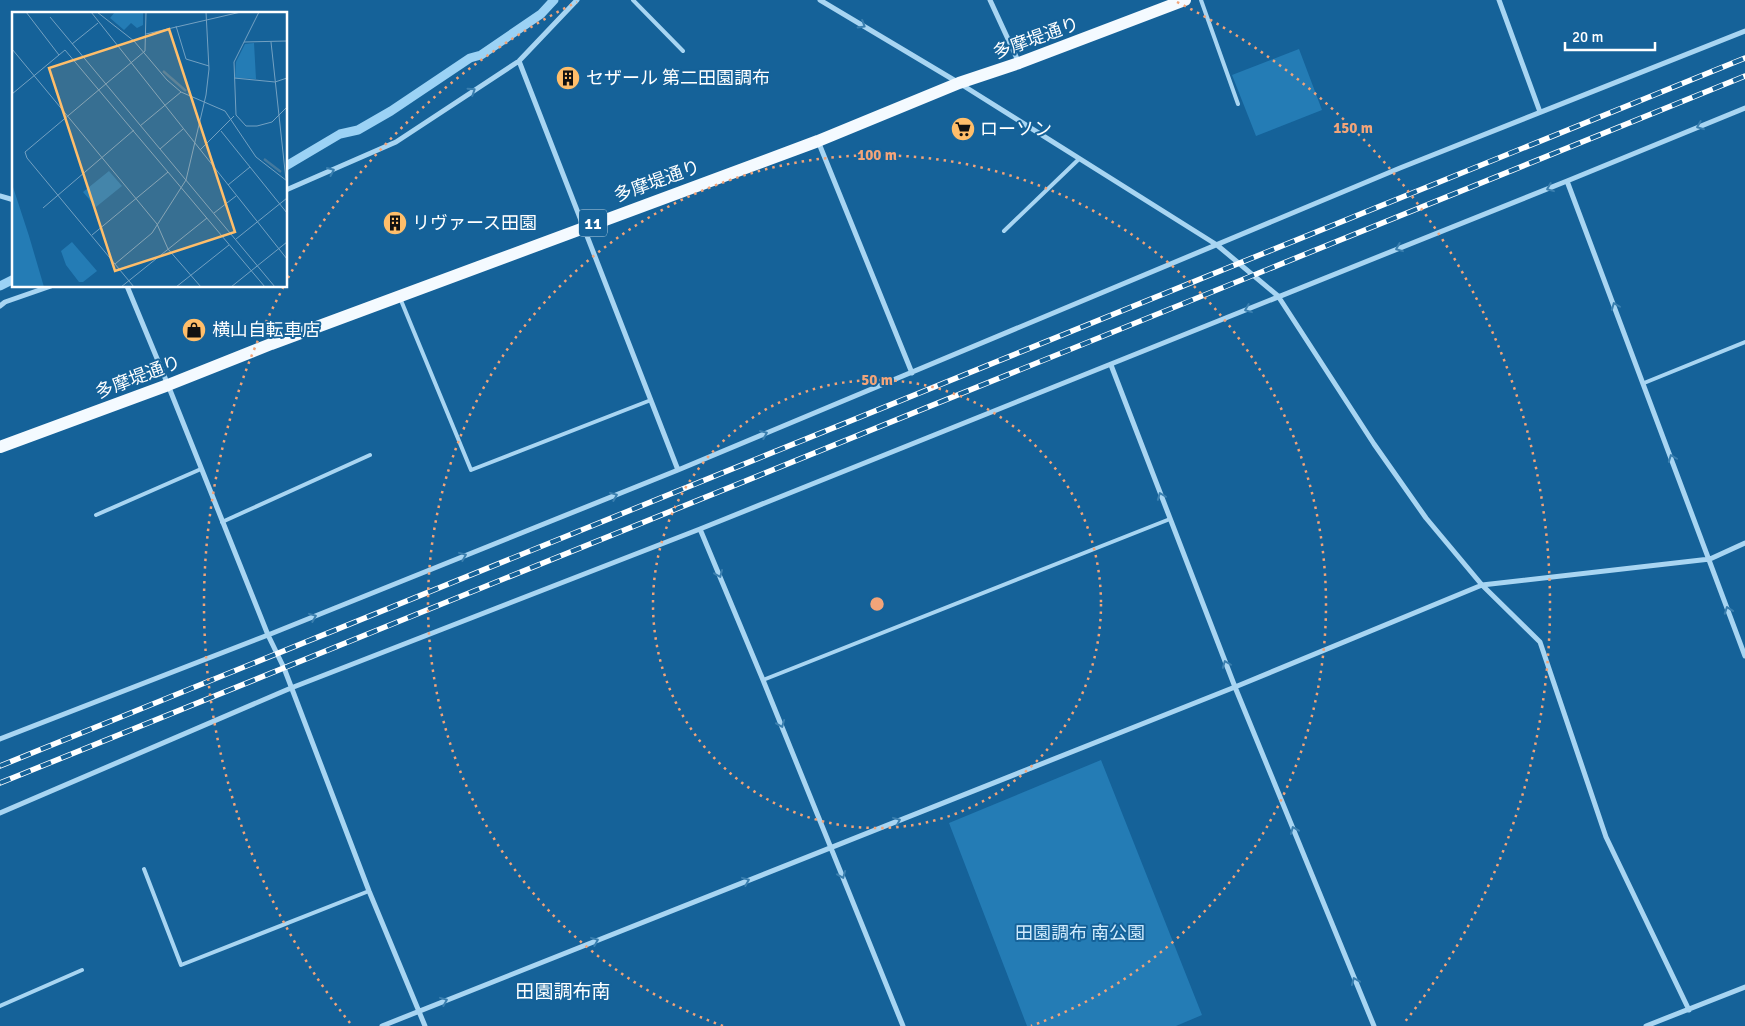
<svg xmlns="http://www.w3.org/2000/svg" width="1745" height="1026" viewBox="0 0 1745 1026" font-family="Signika,'Noto Sans JP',sans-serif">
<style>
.green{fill:#247cb5}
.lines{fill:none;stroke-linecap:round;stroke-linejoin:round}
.stream{stroke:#9bd2f5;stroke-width:9}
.service{stroke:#a8d5f2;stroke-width:4}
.minor{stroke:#a8d5f2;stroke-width:5}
.primary{stroke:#f4faff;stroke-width:12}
.rail-casing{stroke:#fff;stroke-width:5.5}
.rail{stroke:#156299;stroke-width:4;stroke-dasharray:11;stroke-linecap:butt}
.oneway{stroke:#3a7faf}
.ring{fill:none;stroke:#f2a479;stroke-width:2.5;stroke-dasharray:2.5 5}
.labels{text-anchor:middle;stroke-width:4;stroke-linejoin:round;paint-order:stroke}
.shield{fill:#156299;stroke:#b9d0e0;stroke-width:1}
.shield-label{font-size:16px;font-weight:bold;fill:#fff}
.street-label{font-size:18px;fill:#fff;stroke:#156299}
.poi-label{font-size:18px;fill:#fff;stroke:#156299;text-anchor:start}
.park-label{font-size:18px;fill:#d0ebfd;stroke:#156299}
.neighbourhood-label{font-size:19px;fill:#fff;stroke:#156299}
.inset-river{fill:none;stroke:#43799f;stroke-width:2.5}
.inset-road{fill:none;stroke:#73a1c2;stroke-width:1}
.view{fill:#ffbe6a;fill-opacity:0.15;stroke:#ffbe6a;stroke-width:2.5}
.inset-edge{fill:none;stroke:#fff;stroke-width:2.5}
.centre{fill:#f2a479;stroke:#156299;stroke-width:2.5}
.ring-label{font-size:15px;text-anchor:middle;font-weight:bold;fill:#f2a479;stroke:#156299;stroke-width:4;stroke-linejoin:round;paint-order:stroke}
</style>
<rect width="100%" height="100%" fill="#156299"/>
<!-- green -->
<path class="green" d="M1299,49L1322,110L1256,136L1232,75Z
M1101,760L1202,1015L1176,1026H1027L949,823Z"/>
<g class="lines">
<!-- stream -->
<path class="stream" d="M286,166L340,134L358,130L391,111L470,58L481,55L541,14L554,0
M0,286L14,279"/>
<!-- service -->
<path class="service" d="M633,0L683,51
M1201,0L1238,104
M1004,231L1079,159
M400,298L471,470L651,400
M1644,383L1745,342
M96,515L201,469
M222,522L370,455
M763,680L1170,519
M144,869L181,965L369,891
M0,1006L82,970"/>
<!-- minor -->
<path class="minor" d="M820,0L959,83L1217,245L1278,296L1374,444L1426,518L1482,585L1540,642L1606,837L1689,1010
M990,0L1019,63
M1499,0L1540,112
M519,61L678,470
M818,141L912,373
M1567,181L1745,656
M286,190L396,142L519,61L577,0
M0,196L14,200
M127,286L168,385L268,635L284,668L369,891L425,1026
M0,306L5,302L51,286
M1111,365L1235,687L1374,1026
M700,529L763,680L903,1026
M0,739L268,635L678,470L1400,168L1745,31
M0,813L291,688L700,529L1567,181L1745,108
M382,1026L1235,687L1482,585L1710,559L1745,543
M1646,1026L1745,987"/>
<!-- primary -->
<path class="primary" d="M0,447L168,385L271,344L818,141L959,83L1019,63L1185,0"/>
<!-- rail casing -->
<g class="rail-casing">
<path id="rail" d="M0,766L1745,58
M0,783L1745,76"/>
</g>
<!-- rail -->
<use href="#rail" class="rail"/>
</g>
<!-- one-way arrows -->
<defs><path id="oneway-chevron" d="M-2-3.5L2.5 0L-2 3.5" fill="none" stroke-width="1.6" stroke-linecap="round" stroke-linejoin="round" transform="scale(1.25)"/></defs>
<g class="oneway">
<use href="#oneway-chevron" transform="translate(862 25) rotate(31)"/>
<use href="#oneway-chevron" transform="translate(472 91) rotate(-33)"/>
<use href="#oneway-chevron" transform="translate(1700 126) rotate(158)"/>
<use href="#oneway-chevron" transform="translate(331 171) rotate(-24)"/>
<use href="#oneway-chevron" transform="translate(1550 188) rotate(158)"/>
<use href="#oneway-chevron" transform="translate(1399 248) rotate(158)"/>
<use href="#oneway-chevron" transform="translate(1615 306) rotate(-111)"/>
<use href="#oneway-chevron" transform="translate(1248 309) rotate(158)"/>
<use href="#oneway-chevron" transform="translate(764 434) rotate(-23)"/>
<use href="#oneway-chevron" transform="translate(1672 458) rotate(-111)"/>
<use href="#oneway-chevron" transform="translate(614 496) rotate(-22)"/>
<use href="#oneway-chevron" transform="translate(1161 496) rotate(-111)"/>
<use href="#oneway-chevron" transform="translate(463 556) rotate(-22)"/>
<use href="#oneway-chevron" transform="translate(719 574) rotate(67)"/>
<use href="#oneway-chevron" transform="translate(1728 610) rotate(-110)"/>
<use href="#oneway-chevron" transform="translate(313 617) rotate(-22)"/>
<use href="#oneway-chevron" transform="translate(1226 664) rotate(-111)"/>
<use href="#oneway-chevron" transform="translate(781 724) rotate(68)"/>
<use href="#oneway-chevron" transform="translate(897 821) rotate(-22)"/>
<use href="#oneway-chevron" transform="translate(1294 830) rotate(-112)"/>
<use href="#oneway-chevron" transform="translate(842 875) rotate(68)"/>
<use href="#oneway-chevron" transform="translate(746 881) rotate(-22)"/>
<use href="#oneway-chevron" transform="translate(595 941) rotate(-22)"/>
<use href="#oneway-chevron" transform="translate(1355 981) rotate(-112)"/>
<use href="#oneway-chevron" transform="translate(444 1001) rotate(-22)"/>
</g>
<!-- distance rings -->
<g class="ring">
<circle cx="877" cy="604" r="224"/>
<path d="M723 1026A449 449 0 1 1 1031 1026"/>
<path d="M350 1023A673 673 0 0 1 283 288M288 278A673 673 0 0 1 577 2M1177 2A673 673 0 0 1 1404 1023"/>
</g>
<!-- icons -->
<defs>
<g id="building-disc" transform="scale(1.25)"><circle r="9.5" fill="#ffbe6a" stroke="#156299"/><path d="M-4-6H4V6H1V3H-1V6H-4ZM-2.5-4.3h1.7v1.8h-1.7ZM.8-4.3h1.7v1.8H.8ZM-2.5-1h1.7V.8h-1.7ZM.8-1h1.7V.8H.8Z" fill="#111"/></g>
<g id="supermarket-disc" transform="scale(1.25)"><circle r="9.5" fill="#ffbe6a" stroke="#156299"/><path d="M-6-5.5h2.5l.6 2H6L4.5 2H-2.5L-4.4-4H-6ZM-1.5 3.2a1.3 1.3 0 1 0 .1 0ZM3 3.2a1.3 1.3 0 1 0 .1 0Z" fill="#111"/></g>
<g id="shop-disc" transform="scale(1.25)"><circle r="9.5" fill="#ffbe6a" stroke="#156299"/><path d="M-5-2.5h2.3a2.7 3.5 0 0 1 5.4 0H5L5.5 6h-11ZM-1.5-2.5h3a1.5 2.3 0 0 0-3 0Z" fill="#111"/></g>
</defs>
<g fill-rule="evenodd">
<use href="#building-disc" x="568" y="78"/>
<use href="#supermarket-disc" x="963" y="129"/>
<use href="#building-disc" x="395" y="223"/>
<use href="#shop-disc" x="194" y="330"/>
</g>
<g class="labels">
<!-- shield labels -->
<rect class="shield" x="579" y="209.5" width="28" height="27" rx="4"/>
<g class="shield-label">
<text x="593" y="229">11</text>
</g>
<!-- street labels -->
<g class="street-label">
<text transform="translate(1036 38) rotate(-20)" y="6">多摩堤通り</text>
<text transform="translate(657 181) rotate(-20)" y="6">多摩堤通り</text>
<text transform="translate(138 377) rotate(-21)" y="6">多摩堤通り</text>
</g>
<!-- poi labels -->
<g class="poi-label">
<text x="586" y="84">セザール 第二田園調布</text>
<text x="980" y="135">ローソン</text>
<text x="412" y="229">リヴァース田園</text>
<text x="212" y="336">横山自転車店</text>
</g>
<!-- park labels -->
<g class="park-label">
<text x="1080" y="939">田園調布 南公園</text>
</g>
<!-- neighbourhood labels -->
<g class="neighbourhood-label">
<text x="563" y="998">田園調布南</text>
</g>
</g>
<!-- overview -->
<g transform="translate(12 12)">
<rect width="275" height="275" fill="#156299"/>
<path d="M242,31L244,67L223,66L224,50L233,32ZM97,159L110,174L84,195L71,180ZM0,172L17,224L32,275H0ZM60,230L85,259L71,270H67L54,253L49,239Z" fill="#247cb5"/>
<path d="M103,0H131V13L125,16L119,11L112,18L98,6Z" fill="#247cb5"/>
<path class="inset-river" d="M151,59L174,79M252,147L269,160"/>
<path class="inset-road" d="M14,0L47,43M79,0L275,247M85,0L122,29L155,68L169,80L213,99L244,145L275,169M247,0L222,50L224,103L234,114H245L260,110L275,95M38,5L263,275M164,14L174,47L197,54M134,22L229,0M232,30L275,29M259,30L274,168M60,32L86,11M0,37L145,212L156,237L189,275M222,66L263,70L275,66M0,82L53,38L253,275M128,114L169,80M209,119L275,201M148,137L171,117M188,138L222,104M216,173L238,155M31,196L122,118M202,201L224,184M80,223L156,160M224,227L275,186M103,252L140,221L174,168L194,83L197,57L194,0M109,275L195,206M122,275L15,146L13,140L133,39L134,0M164,275L217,233M219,275L275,230"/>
<path class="view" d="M157,17L223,220L103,259L37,56Z"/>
<rect width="275" height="275" class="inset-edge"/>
</g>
<circle cx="877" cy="604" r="8" class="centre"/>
<g class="ring-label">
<text x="1353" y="133">150 m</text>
<text x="877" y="160">100 m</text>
<text x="877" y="385">50 m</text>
</g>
<!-- scale -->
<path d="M1565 42v8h90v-8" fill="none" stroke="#ffffff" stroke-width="2.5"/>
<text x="1572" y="42" font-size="15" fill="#ffffff" stroke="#156299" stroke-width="4" paint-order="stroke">20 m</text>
</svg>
